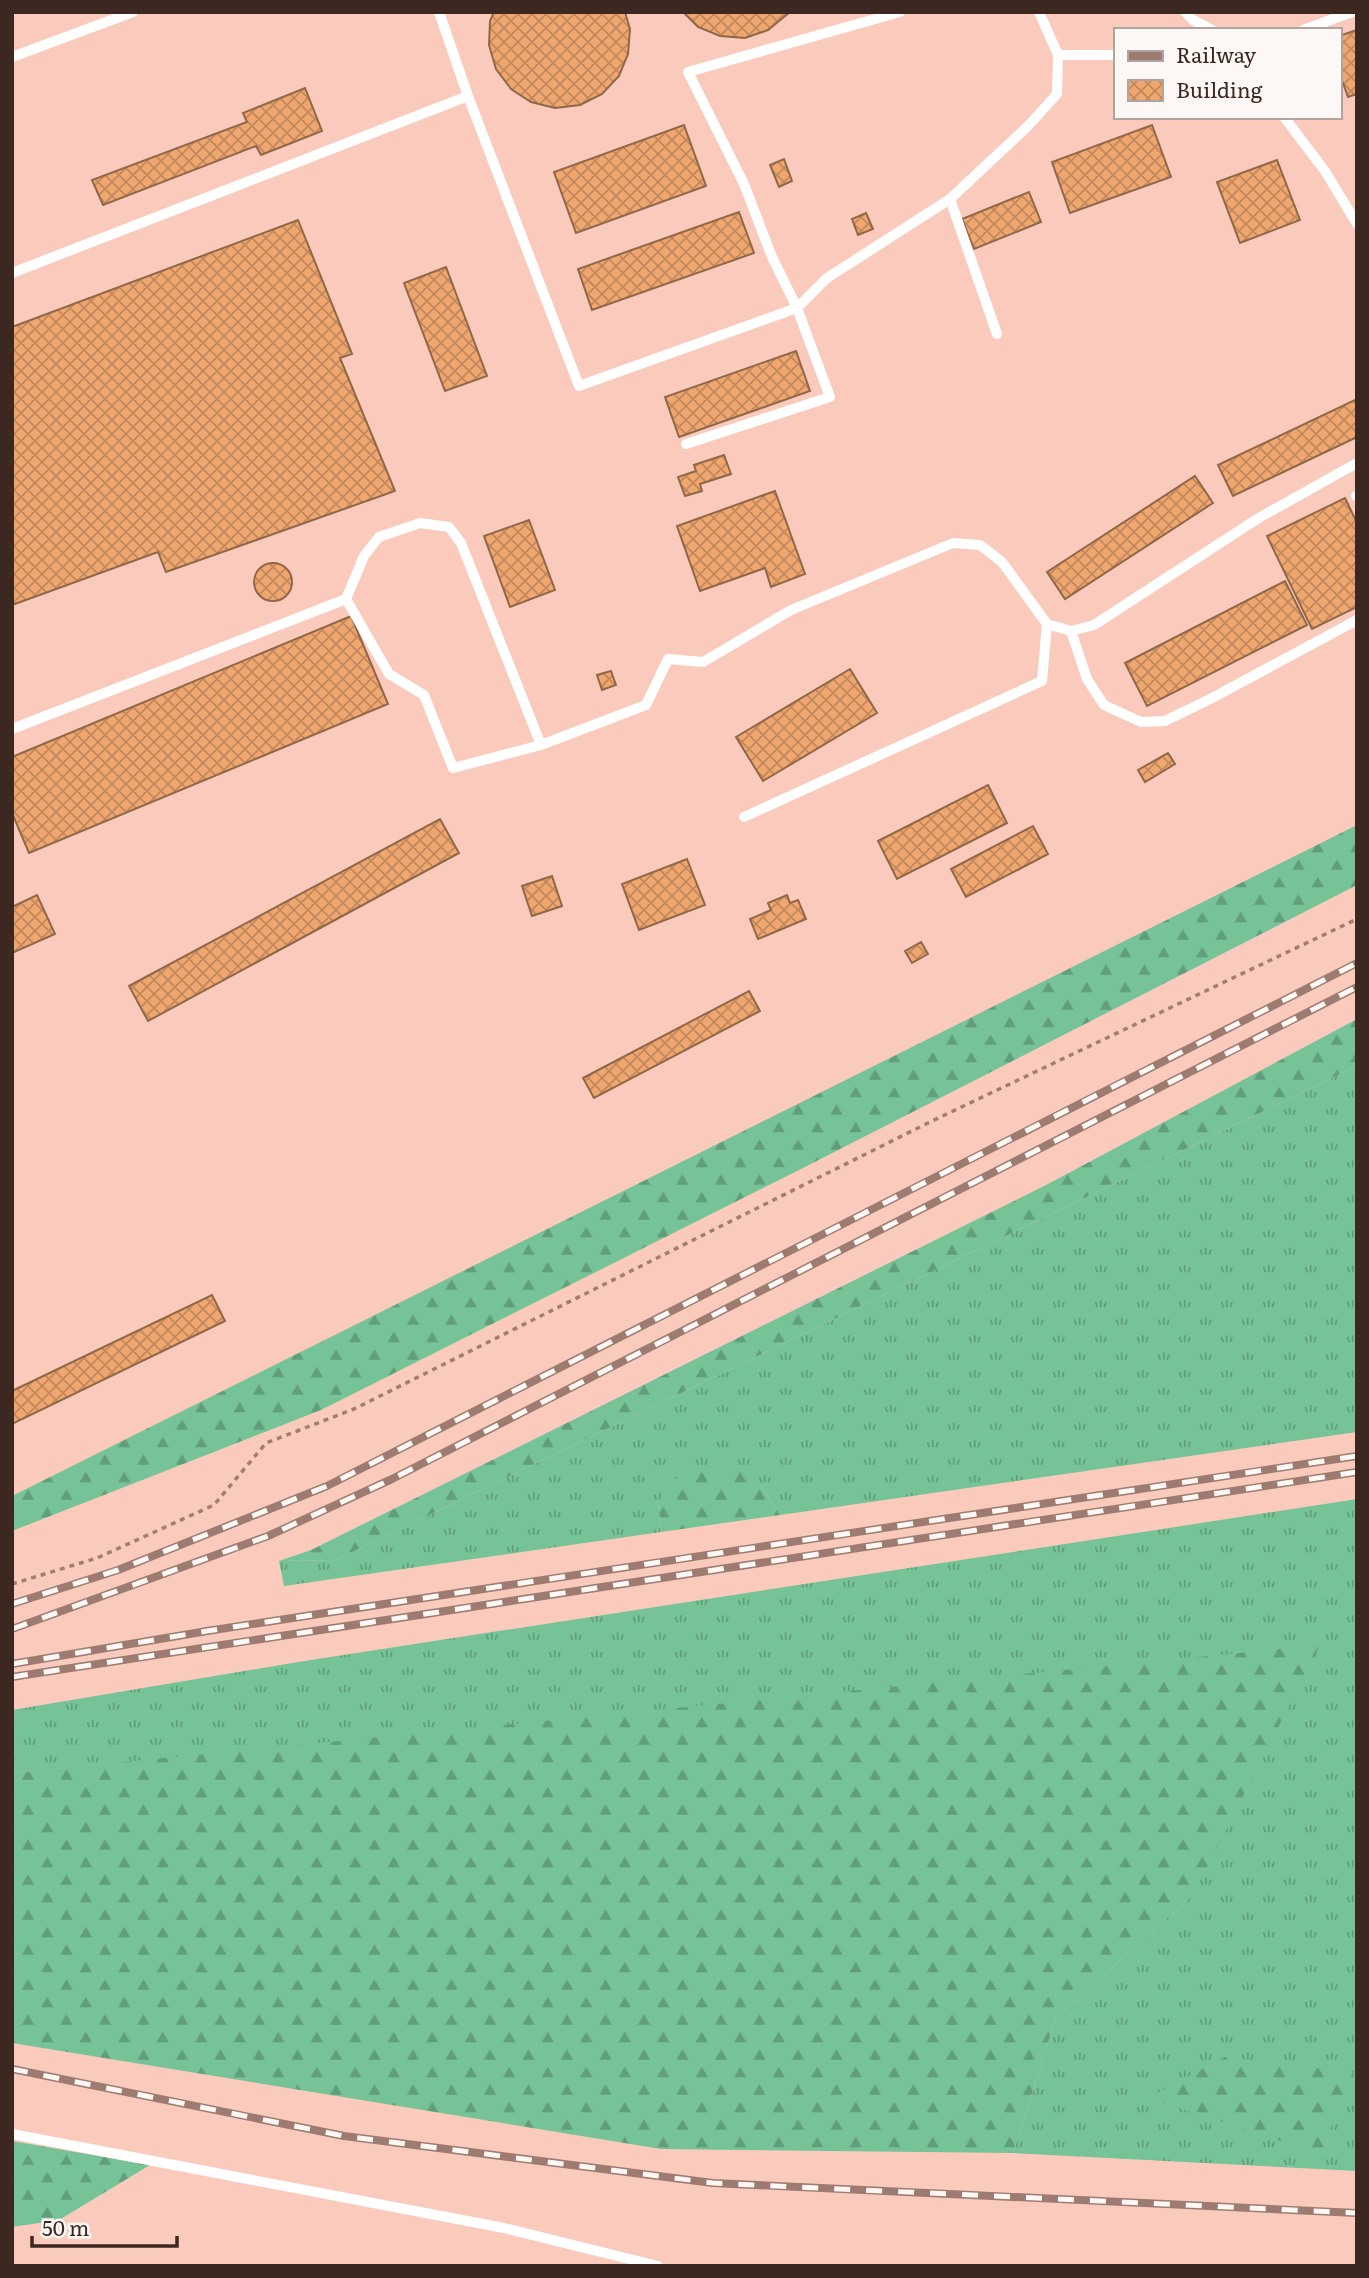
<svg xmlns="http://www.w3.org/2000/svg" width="1369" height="2278" viewBox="0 0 1369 2278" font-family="Literata,serif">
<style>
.grass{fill:url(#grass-tufts)}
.forest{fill:url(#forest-firs)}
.building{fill:url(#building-cross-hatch);stroke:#916747;stroke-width:2}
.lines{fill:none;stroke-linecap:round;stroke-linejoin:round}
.path{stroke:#a17e74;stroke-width:3.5;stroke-dasharray:5 5;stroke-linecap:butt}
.lane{stroke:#fff;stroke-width:10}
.rail-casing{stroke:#9d7b70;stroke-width:8}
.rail{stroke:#fdf7f5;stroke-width:5;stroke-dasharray:16;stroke-linecap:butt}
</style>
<defs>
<pattern id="grass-tufts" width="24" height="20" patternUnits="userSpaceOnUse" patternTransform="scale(1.75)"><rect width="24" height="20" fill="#75c397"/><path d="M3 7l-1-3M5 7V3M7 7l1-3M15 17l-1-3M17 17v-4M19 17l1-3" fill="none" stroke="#619e7b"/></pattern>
<pattern id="forest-firs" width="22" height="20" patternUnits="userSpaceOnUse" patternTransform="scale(1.75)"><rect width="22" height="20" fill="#75c397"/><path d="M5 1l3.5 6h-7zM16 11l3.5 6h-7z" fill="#619e7b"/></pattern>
<pattern id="building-cross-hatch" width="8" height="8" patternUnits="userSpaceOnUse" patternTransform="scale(1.75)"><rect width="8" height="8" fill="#efa76f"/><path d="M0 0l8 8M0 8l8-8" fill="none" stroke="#c3885b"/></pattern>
</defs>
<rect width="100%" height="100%" fill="#facbbd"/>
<!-- grass -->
<path class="grass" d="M1357,1066V1432L780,1515L760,1485L658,1502L661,1532L284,1586L279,1561L336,1560Z
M1357,1499V2171L1013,2153L1056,2018L1193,1895L505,1727L12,1773V1710L298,1662Z"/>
<!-- forest -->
<path class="forest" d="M1357,825V885L799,1170L321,1410L12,1531V1496Z
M1357,1019V1066L336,1560L279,1561L311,1550L1048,1184Z
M685,1467L741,1468L760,1485L780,1515L661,1532L658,1502Z
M1320,1645L1193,1895L1056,2018L1013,2153L661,2149L12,2043V1773Z
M1225,2057L1353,2072L1321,2154L1148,2098Z
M12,2141L150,2165L59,2220L12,2227Z"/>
<!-- building -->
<path class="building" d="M494,12H625L630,29L628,54L619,76L602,94L580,105L555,108L531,102L511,89L496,69L489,45L490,21Z
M683,12H790L768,30L745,38L720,36L698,27Z
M1357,30V94L1348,97L1343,83L1339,85V36Z
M305,88L322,131L261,155L256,146L103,205L92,180L247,122L243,113Z
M684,125L706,186L576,233L554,172Z
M1152,125L1171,177L1070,213L1052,162Z
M784,159L792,181L779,187L770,165Z
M1277,160L1300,220L1240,243L1217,182Z
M1029,192L1041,222L974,249L962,219Z
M739,212L754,253L592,310L578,269Z
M866,213L873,229L858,235L852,219Z
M298,220L352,354L340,358L395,491L166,572L158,552L12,605V327Z
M446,267L487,376L445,391L404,283Z
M796,351L810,391L679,437L665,397Z
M1357,399V437L1233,496L1218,465Z
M724,455L731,474L700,484L702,491L685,496L678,477L696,471L694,465Z
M1195,476L1213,503L1065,599L1047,572Z
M775,491L805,574L771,587L765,568L700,591L677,526Z
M1345,498L1357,523V607L1312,629L1267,536Z
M529,520L555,590L510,607L484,536Z
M254 582a19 19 0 1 1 38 0a19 19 0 1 1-38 0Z
M1285,581L1307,625L1147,706L1125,663Z
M351,616L388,704L29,853L12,813V757Z
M850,669L877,713L763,781L736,737Z
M611,671L616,685L602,690L597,675Z
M1168,753L1175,764L1145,782L1138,770Z
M988,785L1007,823L897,879L878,841Z
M440,819L459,853L148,1021L129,986Z
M1033,826L1048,854L966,897L951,869Z
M687,859L705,905L639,930L622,884Z
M552,876L562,906L532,916L522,886Z
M37,895L55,934L12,953V907Z
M787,895L790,903L798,900L806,919L758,939L750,919L771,910L768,903Z
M921,942L928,954L912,963L905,951Z
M749,991L760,1011L594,1098L583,1078Z
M212,1295L225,1321L12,1424V1391Z"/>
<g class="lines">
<!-- path -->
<path class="path" d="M12,1584L97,1558L214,1505L266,1443L354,1409L932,1121L1357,919"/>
<!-- lane -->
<path class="lane" d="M439,12L468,96L579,386L797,308L827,278L950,199L1028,126L1057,94L1058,55L1039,12
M1185,12L1193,20L1212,30
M1303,30L1352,12
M1058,55H1115
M12,57L133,12
M1284,117L1325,171L1357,224
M950,199L997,334
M12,273L468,96
M686,444L830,397L797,308L772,257L744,184L688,72L900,12
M1356,496H1357
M346,599L389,674L424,695L453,768L541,745L646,705L668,659L703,662L791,610L953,543L980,545L1002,562L1047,624L1071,631L1094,625L1257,519L1357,463
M1071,631L1087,679L1104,705L1141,722L1165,721L1214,697L1357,620
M12,729L346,599L364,556L379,537L420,523L449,527L461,543L541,745
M744,817L1042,681L1047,624
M12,2134L504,2228L658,2266"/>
<!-- rail casing -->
<g class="rail-casing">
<path id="rail" d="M12,1604L118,1570L327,1486L1357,963
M12,1629L268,1536L392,1479L1357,987
M12,1664L207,1631L1357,1456
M12,1677L1357,1472
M12,2069L344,2136L713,2183L1357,2213"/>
</g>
<!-- rail -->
<use href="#rail" class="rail"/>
</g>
<!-- border -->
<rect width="1369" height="2278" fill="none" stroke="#3d2821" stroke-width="28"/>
<!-- legend -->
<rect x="1114" y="28" width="228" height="91" fill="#fdf7f5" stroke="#b0a4a0" stroke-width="2"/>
<rect x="1128" y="51" width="35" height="10" fill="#9d7b70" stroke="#b0a4a0" stroke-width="2"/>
<text x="1176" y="63" font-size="21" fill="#3d2821">Railway</text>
<rect x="1128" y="80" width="35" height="21" fill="url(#building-cross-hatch)" stroke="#b0a4a0" stroke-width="2"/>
<text x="1176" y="98" font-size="21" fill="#3d2821">Building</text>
<!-- scale -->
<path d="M32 2236v10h145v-10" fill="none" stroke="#3d2821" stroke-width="3.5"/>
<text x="42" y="2236" font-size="21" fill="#3d2821" stroke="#fdf7f5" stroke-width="5" paint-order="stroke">50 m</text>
</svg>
